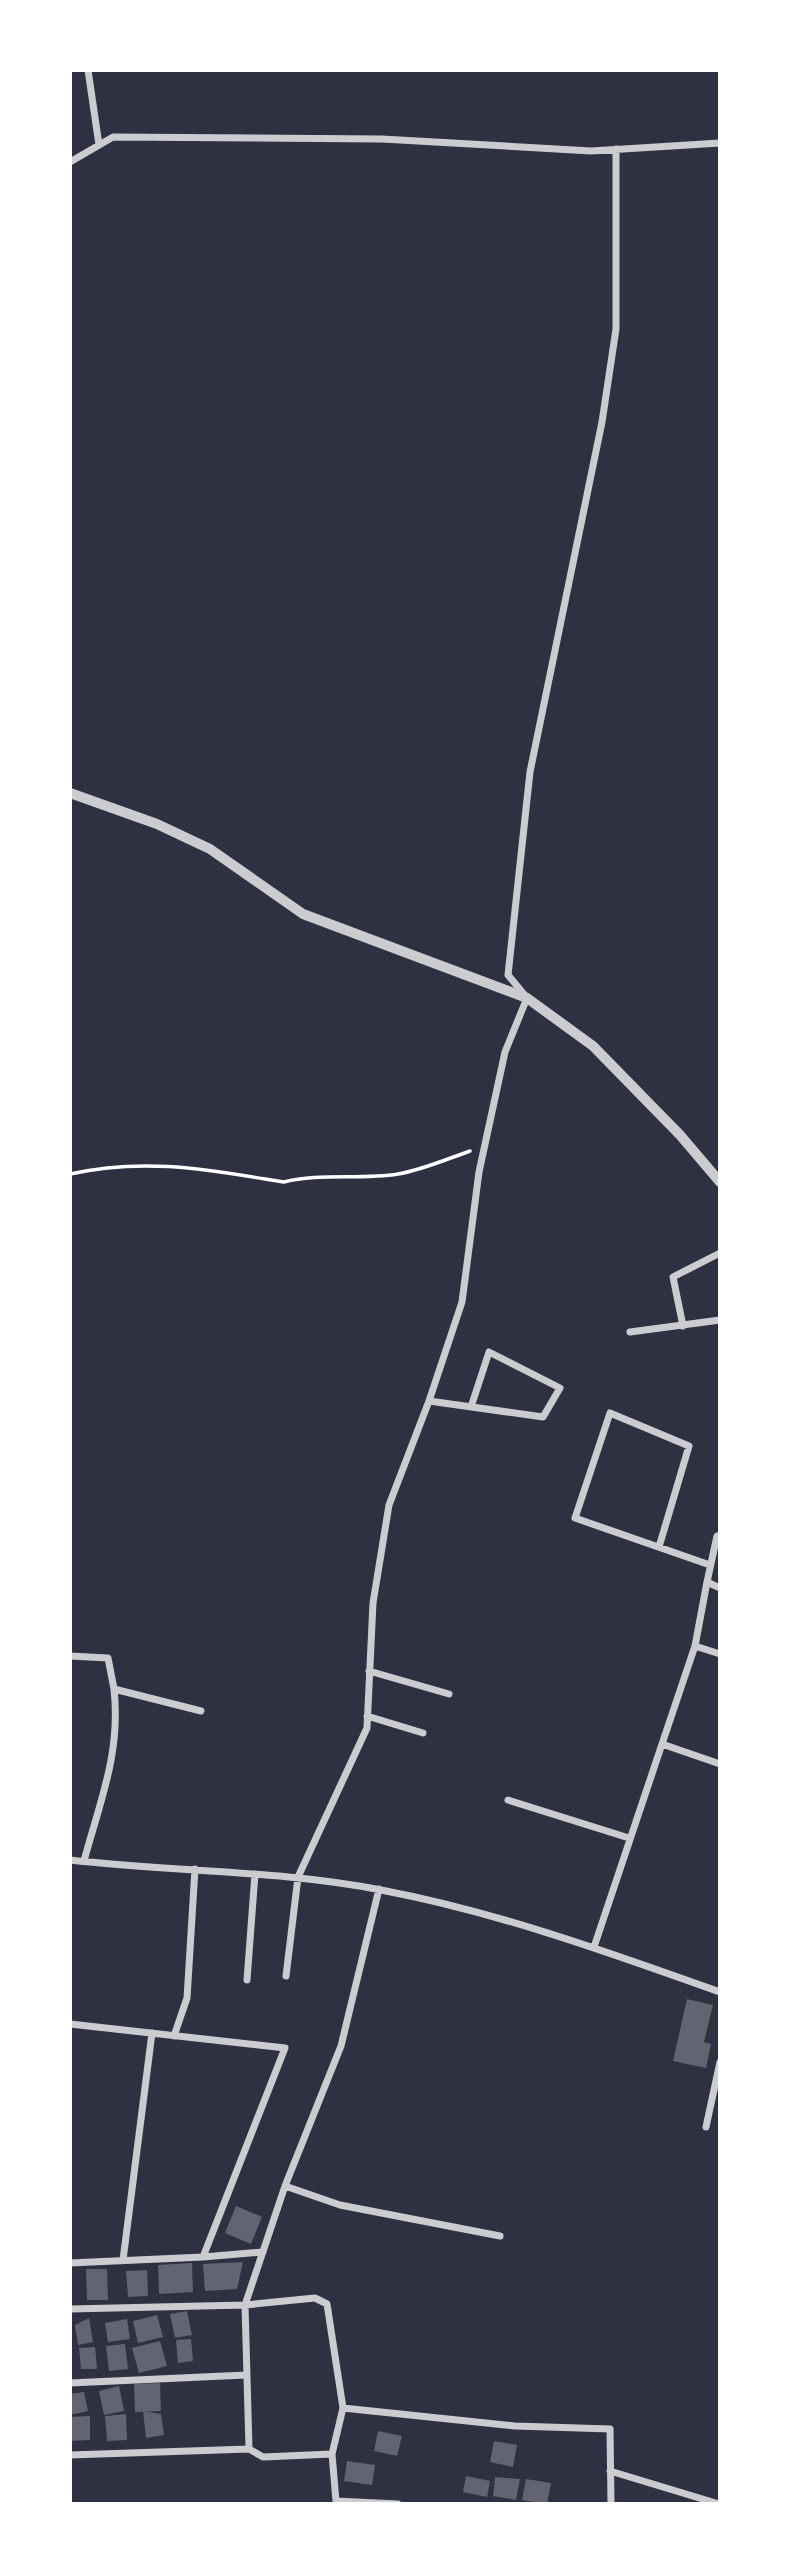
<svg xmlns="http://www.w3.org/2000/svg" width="790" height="2574" viewBox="0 0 790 2574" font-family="'Archivo Narrow',sans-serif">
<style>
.building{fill:#626471}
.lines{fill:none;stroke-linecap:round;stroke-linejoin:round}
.path{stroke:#fff;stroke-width:3.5}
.minor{stroke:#caccd0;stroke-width:7}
.tertiary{stroke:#caccd0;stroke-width:10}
</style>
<rect width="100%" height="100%" fill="#2d3142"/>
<!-- building -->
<path class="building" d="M687,1999L713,2005L704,2042L711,2044L706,2068L673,2061Z
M236,2206L262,2217L251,2244L225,2233Z
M243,2262L237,2289L205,2291L203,2264Z
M192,2263L193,2292L159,2294L158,2265Z
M86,2269H107L108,2300H87Z
M147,2270L148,2296L128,2297L126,2271Z
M187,2311L192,2335L175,2338L170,2314Z
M157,2315L163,2337L138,2343L133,2321Z
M89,2318L93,2342L78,2345L75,2325Z
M127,2319L130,2339L108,2342L105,2323Z
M191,2339L193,2361L178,2363L176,2340Z
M160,2341L167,2366L139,2373L132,2348Z
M125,2344L128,2369L109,2371L106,2346Z
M95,2347L97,2369H81L79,2348Z
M160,2383L161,2411L135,2412L134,2384Z
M119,2386L124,2411L104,2415L99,2391Z
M84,2392L88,2411L70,2415V2394Z
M143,2411L161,2414L164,2435L146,2438Z
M126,2414L127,2440L107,2441L105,2416Z
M90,2416V2440L70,2441V2417Z
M378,2431L402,2436L397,2456L374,2451Z
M494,2441L517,2445L513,2467L490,2462Z
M347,2461L375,2465L372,2485L344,2481Z
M466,2476L490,2481L487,2497L463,2492Z
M495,2477L520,2479L516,2500L493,2496Z
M526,2479L551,2483L547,2504L522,2500Z"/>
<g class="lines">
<!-- path -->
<path class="path" d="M70,1174C146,1157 209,1170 284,1182C319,1173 361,1180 398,1174C422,1170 447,1159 470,1151"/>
<!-- minor -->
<path class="minor" d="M88,70L99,145
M70,162L113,137L382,139L591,151L720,143
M683,1326L673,1277L720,1253
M630,1332L720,1320
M429,1401L543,1417L560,1388L489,1352L471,1407
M659,1547L689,1446L610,1413L575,1518L710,1565
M707,1582L717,1536L720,1535
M720,1588L707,1582L695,1646L720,1654
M695,1646L662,1744L720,1764
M70,1656L108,1658L114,1689L201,1711
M369,1671L449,1694
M367,1716L423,1733
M508,1800L629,1838
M70,1860C173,1872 278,1870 381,1890C497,1912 608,1952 720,1992
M84,1861C100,1801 121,1753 114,1689
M594,1947L662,1744
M286,1976L298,1877L367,1728L373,1603L389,1505L429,1401L462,1302L479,1172L505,1052L527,998L508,975L530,772L602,422L616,329V149
M247,1980L255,1874
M70,2024L285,2048L203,2257L70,2263
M174,2036L187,1998L195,1869
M706,2127L720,2062
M285,2186L340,2205L500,2236
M203,2257L263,2252
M123,2260L152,2033
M70,2309L245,2305L315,2298L327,2304L343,2408L332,2454L336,2501L398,2504
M70,2383L246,2375
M343,2408L515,2426L610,2429L611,2504
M249,2449L245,2305L285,2186L341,2046L379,1889
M70,2455L249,2449L263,2457L332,2454
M610,2471L719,2504"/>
<!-- tertiary -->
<path class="tertiary" d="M70,793L157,824L210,849L303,914L527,998L593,1046L680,1135L720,1182"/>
</g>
<!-- border -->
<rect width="790" height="2574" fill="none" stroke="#ffffff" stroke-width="144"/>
</svg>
